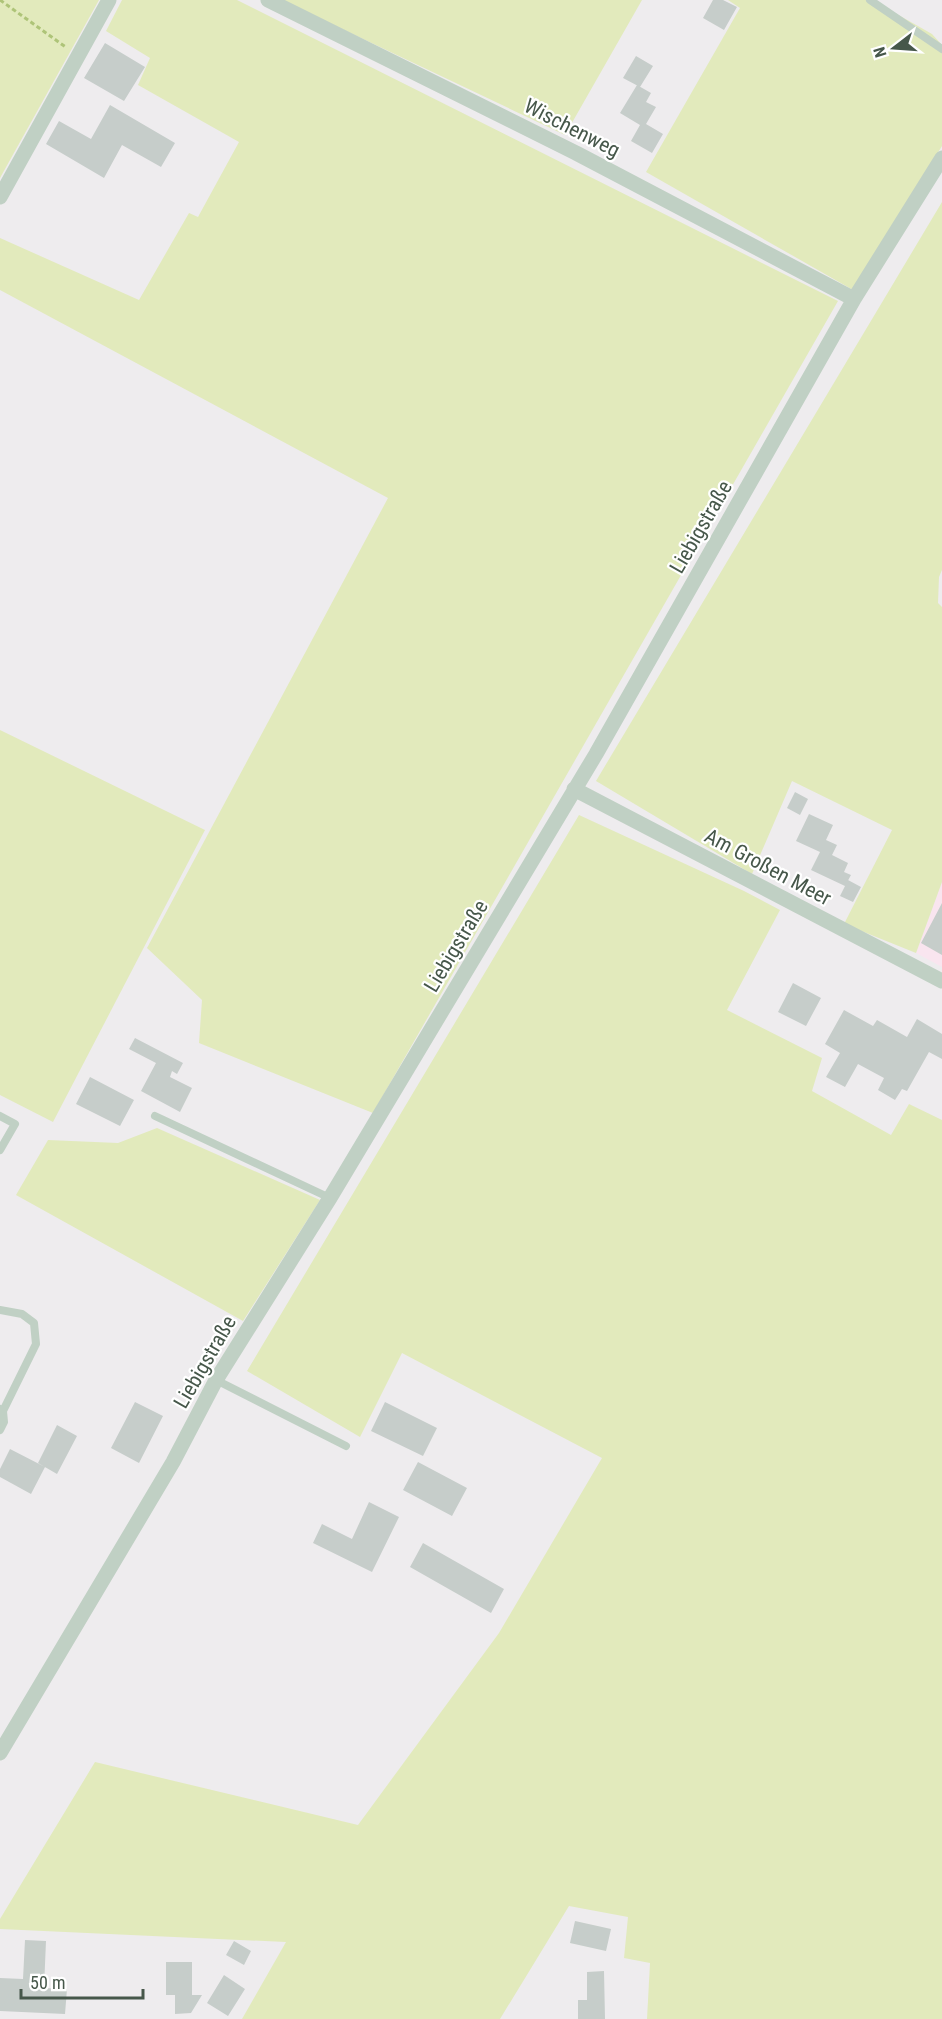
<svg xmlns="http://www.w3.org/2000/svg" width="942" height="2019" viewBox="0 0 942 2019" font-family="'Roboto Condensed',sans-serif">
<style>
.commercial{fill:#f9e5ef}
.green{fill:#e2eabc}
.building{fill:#c6cdca}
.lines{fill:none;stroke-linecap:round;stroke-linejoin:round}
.path{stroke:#aec478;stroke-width:3;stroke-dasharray:4.5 3;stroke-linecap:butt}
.service{stroke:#c0d0c4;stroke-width:8}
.minor{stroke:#c0d0c4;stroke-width:15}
.labels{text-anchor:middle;stroke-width:4.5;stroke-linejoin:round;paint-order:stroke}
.street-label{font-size:21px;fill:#46574a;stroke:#fff}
</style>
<rect width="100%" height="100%" fill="#eeecee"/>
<!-- commercial -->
<path class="commercial" d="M942,882V967L916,953Z"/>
<!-- green -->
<path class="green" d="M0,0H99L0,178Z
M122,0H237L838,301L373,1113L199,1043L202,1000L147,948L388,498L0,290V238L139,300L189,213L198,217L239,142L138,85L150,58L106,31Z
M281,0H642L565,135Z
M728,0H872L932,34L942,45V146L853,290L646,172L740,8Z
M942,202V570L939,577L938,603L942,607V882L916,953L844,924L892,830L792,781L752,874L596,781Z
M0,730L205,830L53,1122L0,1095Z
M579,815L744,891L780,910L727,1010L822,1058L812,1091L891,1135L909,1104L942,1120V2019H647L650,1963L624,1958L628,1917L569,1906L500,2019H242L286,1942L0,1929V1919L95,1762L358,1825L499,1633L602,1458L402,1353L360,1437L247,1371Z
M157,1128L320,1200L243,1321L16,1195L48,1140L118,1143Z"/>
<!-- building -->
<path class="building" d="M713,0H723L737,7L724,30L703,18Z
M105,43L145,67L124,101L84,78Z
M636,56L653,66L640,87L623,78Z
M637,85L651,93L646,102L656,107L646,124L663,134L652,153L631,141L640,125L620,113Z
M110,105L175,143L161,167L122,145L104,178L46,144L59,121L91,139Z
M795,792L808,799L800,815L787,808Z
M809,814L833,825L826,840L837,845L832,855L848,863L844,872L851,875L845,886L811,870L820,852L796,841Z
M848,880L861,887L853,902L840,896Z
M942,903V955L921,943Z
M793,983L821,998L806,1026L778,1012Z
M844,1010L873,1026L877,1020L907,1037L917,1019L942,1034V1059L929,1052L907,1091L902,1089L895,1100L878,1090L884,1078L858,1064L845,1087L826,1077L840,1053L825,1044Z
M135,1038L183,1063L177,1074L172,1071L170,1077L192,1088L180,1112L141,1091L156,1063L129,1049Z
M90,1077L134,1100L120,1126L76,1104Z
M135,1402L163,1416L139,1463L111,1448Z
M385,1402L437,1428L423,1456L371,1431Z
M57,1425L77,1436L57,1474L38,1463Z
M10,1449L45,1467L31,1494L0,1477V1469Z
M418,1462L467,1488L452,1516L403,1490Z
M369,1502L399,1517L372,1572L313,1543L322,1524L352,1539Z
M423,1543L504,1589L491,1613L410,1567Z
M575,1921L611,1929L606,1951L570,1943Z
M25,1940L46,1941L44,1988L67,1989L65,2014L0,2011V1978L23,1979Z
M234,1941L251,1951L244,1965L226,1955Z
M166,1962H192V1995H202L191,2013L175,2014V1995H166Z
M604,1971L605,2019H578V2000H587V1972Z
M224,1975L245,1989L228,2016L207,2003Z"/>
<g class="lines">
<!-- path -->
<path class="path" d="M0,0L67,48"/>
<!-- service -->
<path class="service" d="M870,0L942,49
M0,1116L15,1124L0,1150
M155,1116L330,1198
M0,1310L22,1314L34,1323L36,1344L3,1411
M216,1380L346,1446
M0,1409L3,1411L4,1422L0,1430"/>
<!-- minor -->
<path class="minor" d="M268,0L576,153L854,299
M0,197L109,0
M574,789L942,981
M0,1753L173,1462L216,1380L330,1198L596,754L854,299L942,158"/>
</g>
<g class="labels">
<!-- street labels -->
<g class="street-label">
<text transform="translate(572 128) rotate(27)" y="7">Wischenweg</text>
<text transform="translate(701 527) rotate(-60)" y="7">Liebigstraße</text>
<text transform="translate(768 867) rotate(28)" y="7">Am Großen Meer</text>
<text transform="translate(456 946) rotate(-59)" y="7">Liebigstraße</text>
<text transform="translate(205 1362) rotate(-60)" y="7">Liebigstraße</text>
</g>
</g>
<!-- north arrow -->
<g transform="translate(894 48) rotate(253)" stroke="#ffffff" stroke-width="4.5" paint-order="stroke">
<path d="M0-4.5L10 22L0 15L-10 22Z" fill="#46574a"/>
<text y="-9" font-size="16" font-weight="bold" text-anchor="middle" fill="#46574a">N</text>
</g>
<!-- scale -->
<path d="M21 1989v9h122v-9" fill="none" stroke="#46574a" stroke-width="3"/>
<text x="30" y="1989" font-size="18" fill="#46574a" stroke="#ffffff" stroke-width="4.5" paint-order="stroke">50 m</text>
</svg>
